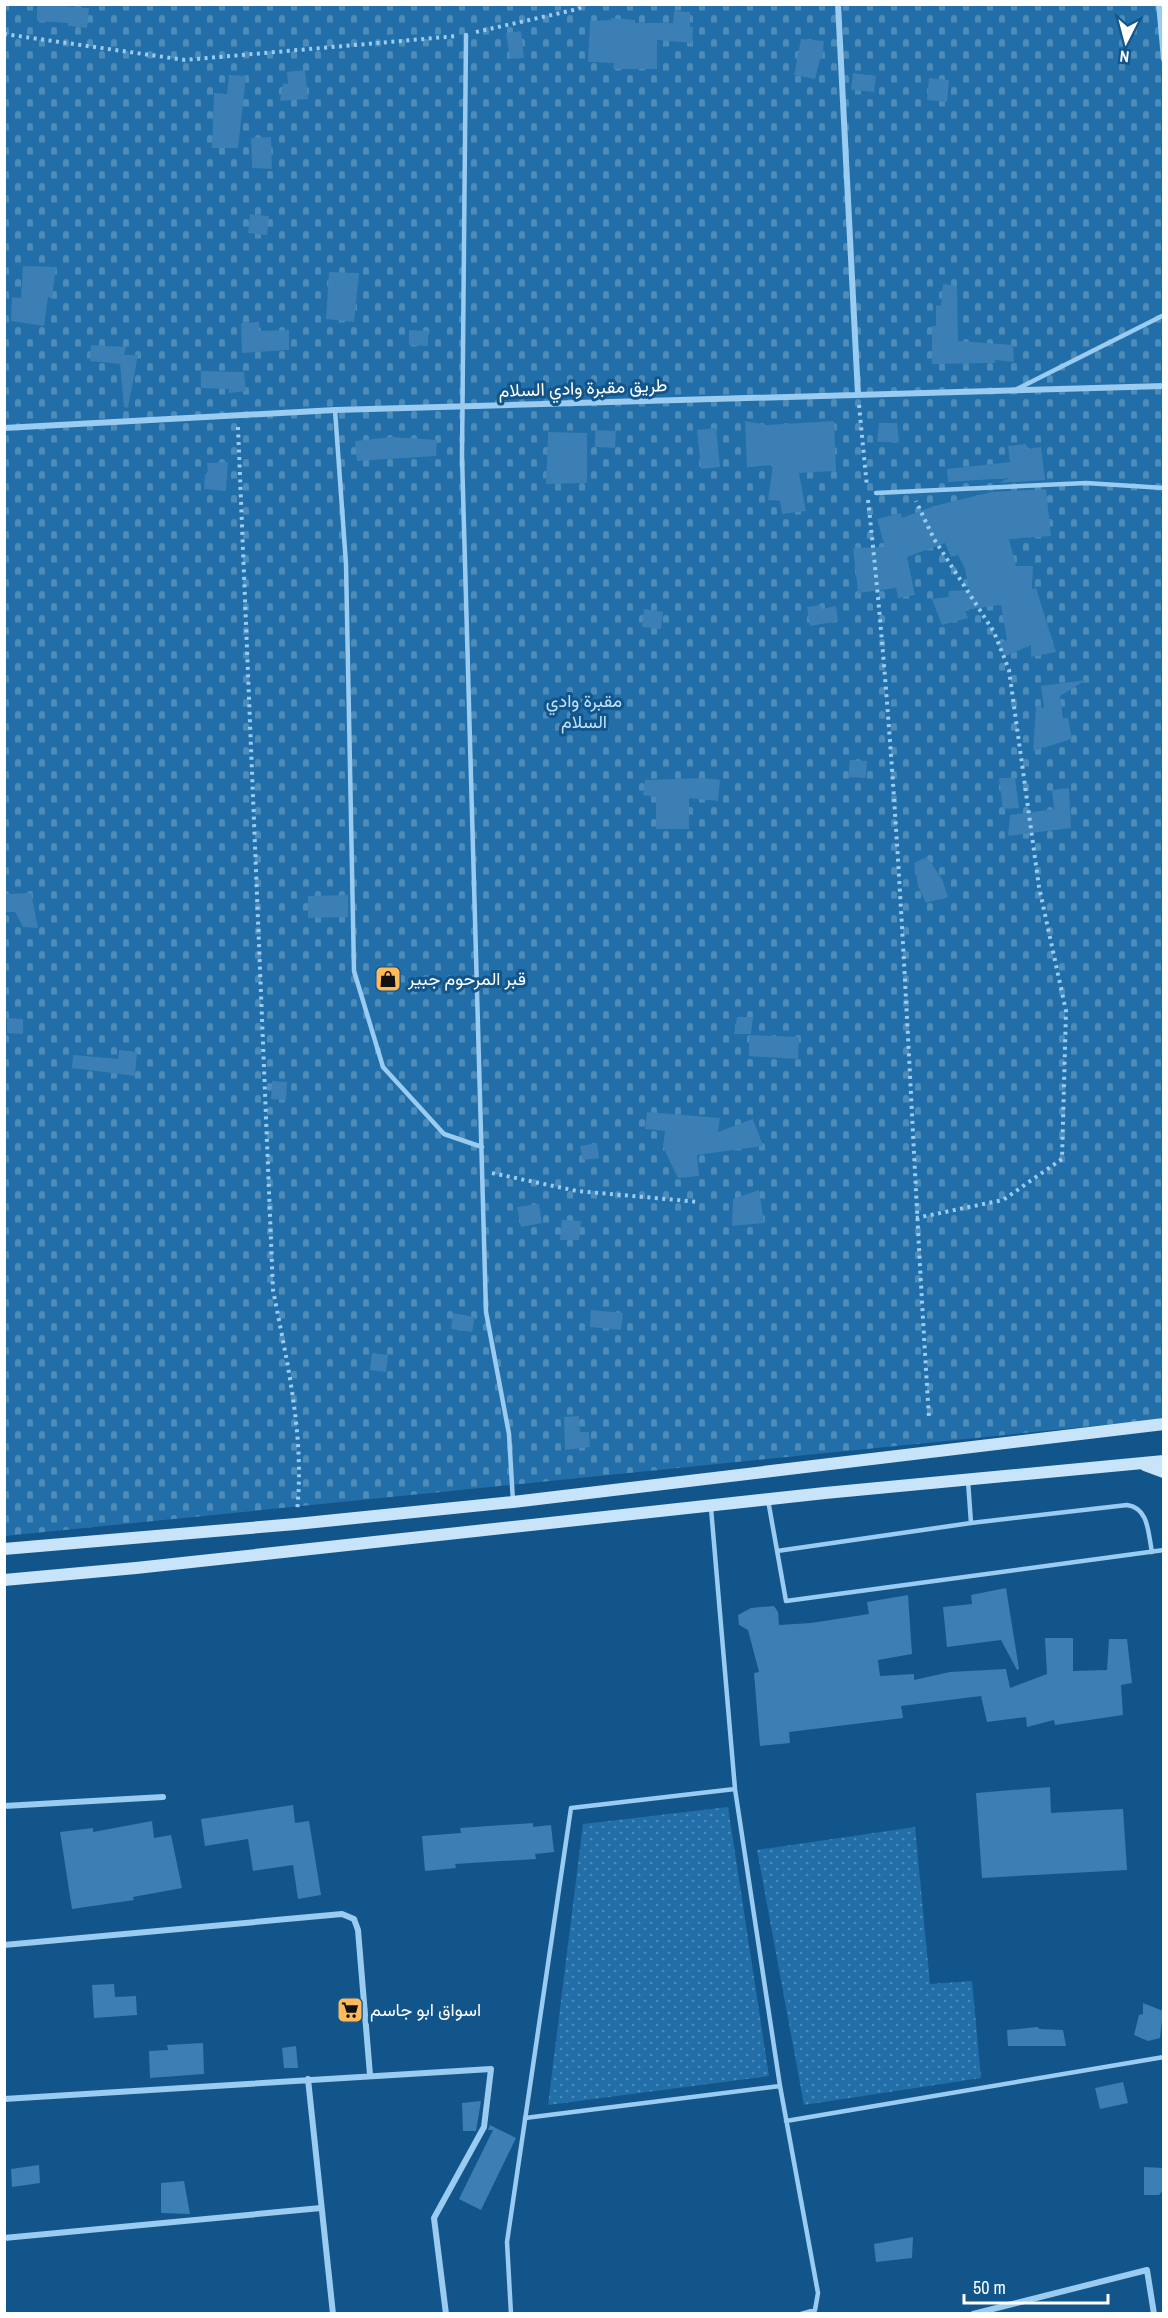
<svg xmlns="http://www.w3.org/2000/svg" width="1168" height="2318" viewBox="0 0 1168 2318" font-family="'Archivo Narrow',Vazirmatn,sans-serif">
<style>
.grass{fill:url(#grass-dots)}
.cemetery{fill:url(#cemetery-stones)}
.building{fill:#3b7fb4}
.lines{fill:none;stroke-linecap:round;stroke-linejoin:round}
.path{stroke:#9acbf1;stroke-width:4;stroke-dasharray:3 4.5;stroke-linecap:butt}
.service{stroke:#9acbf1;stroke-width:4.5}
.minor{stroke:#9acbf1;stroke-width:6}
.secondary{stroke:#c8e4fb;stroke-width:12}
.labels{text-anchor:middle;stroke-width:6;stroke-linejoin:round;paint-order:stroke}
.street-label{font-size:18px;fill:#fff;stroke:#12558b}
.park-label{font-size:18px;fill:#c0e2fc;stroke:#12558b}
.poi-label{font-size:18px;fill:#fff;stroke:#12558b;text-anchor:start}
</style>
<defs>
<pattern id="grass-dots" width="8" height="8" patternUnits="userSpaceOnUse" patternTransform="scale(1.5)"><rect width="8" height="8" fill="#216ea8"/><path d="M2 2h.1M6 6h.1" fill="none" stroke="#4d8bb9" stroke-width="1.8" stroke-linecap="round"/></pattern>
<pattern id="cemetery-stones" width="16" height="16" patternUnits="userSpaceOnUse" patternTransform="scale(1.5)"><rect width="16" height="16" fill="#216ea8"/><path d="M2 7V4a2 2 0 0 1 4 0v3zM10 15v-3a2 2 0 0 1 4 0v3z" fill="#4d8bb9"/></pattern>
</defs>
<rect width="100%" height="100%" fill="#12558b"/>
<!-- grass -->
<path class="grass" d="M728,1807L769,2076L548,2105L583,1824Z
M915,1827L930,1984L972,1981L981,2078L804,2105L757,1850Z"/>
<!-- cemetery -->
<path class="cemetery" d="M5,5H1163V1419L5,1536Z"/>
<!-- building -->
<path class="building" d="M37,4L89,8L87,28L68,26V23L37,21Z
M674,11L690,12V27H693L692,43L657,40V69H613L614,63L588,62L590,21L611,20V18L635,20V23H673Z
M521,31L524,58L510,59L506,33Z
M801,39L824,41L822,59H820L815,79L794,75Z
M305,70L308,99L280,101L283,83L288,84L287,72Z
M853,73L876,76L874,92L851,90Z
M229,75L246,76L238,148H212L214,93L227,94Z
M929,78L949,80L947,102L927,100Z
M271,137L272,169L252,168L251,138Z
M250,214L269,216L267,235L248,233Z
M23,266L56,267L52,298L48,297L44,326L11,321L12,297L21,298Z
M329,272L359,273L354,322L326,319Z
M943,284L957,286L958,341L1013,345L1014,362L995,360V363L932,364V326H936V305L941,306Z
M259,322V331L289,330V350L242,353L241,323Z
M409,330L428,331V346L409,345Z
M91,345L126,347L124,355H138L128,408L124,407L120,364L90,361Z
M201,371L244,372L246,391L229,393V389L201,388Z
M745,421L766,425L834,421L836,471L799,473L806,511L782,514L780,501L768,500L773,465L747,467Z
M879,423H897L899,442H877Z
M716,428L720,467L701,469L697,430Z
M595,430L616,431L615,448L595,447Z
M548,432L587,433V483L546,484Z
M392,437L437,440L436,456L357,461L355,441Z
M1026,444L1027,449L1041,447L1045,480L999,483L1009,478L948,482L947,469L1010,462L1008,446Z
M228,462L226,491L204,489L205,474H208L207,463Z
M1046,489L1051,536L1009,539L1016,566H1033L1032,589L1036,588L1056,652L1031,657V645L1004,657L999,644L1007,640L1001,605L965,610L968,618L942,625L932,599L948,597L949,591L969,590L965,569L958,555L951,557L945,543L907,557L915,595L898,598L896,588L858,593L853,548L885,547L877,519L901,513L902,518L934,506L992,492Z
M820,605L822,609L836,606L838,621L810,626L807,607Z
M644,609L663,612L661,629L642,627Z
M1086,680L1060,696L1063,718H1068L1072,739L1033,751L1036,706L1044,708L1041,686Z
M850,760L867,761L866,778L848,777Z
M704,778L720,780L718,801L689,798V829H656V797L643,795L645,780Z
M999,778H1015L1019,808L1003,809Z
M1069,788L1071,828L1008,836L1010,815L1054,809L1052,790Z
M927,857L942,879L948,897L926,903L918,886L914,863Z
M31,893L38,928L23,927L15,912H4V894Z
M348,895V917L308,918V896Z
M737,1017H753L751,1034H734Z
M7,1018L23,1019V1034L7,1033Z
M749,1035L799,1037L798,1059L749,1056Z
M119,1050L137,1052L135,1076L72,1068L73,1055L118,1059Z
M272,1081L287,1082L286,1100L271,1099Z
M647,1112L720,1118L718,1132L753,1119L763,1146L697,1155L699,1176L678,1178L663,1147L665,1131L645,1129Z
M597,1143L599,1158L583,1160L580,1146Z
M759,1190L764,1223L732,1226L733,1199Z
M539,1204L542,1223L521,1227L517,1207Z
M562,1220L581,1221L579,1240H560Z
M591,1310L623,1313L621,1330L590,1327Z
M453,1313L475,1317L472,1332L451,1329Z
M372,1353L388,1355L386,1372L370,1370Z
M579,1416L580,1432H589L590,1447L565,1450L564,1417Z
M1006,1588L1019,1669L1017,1670L1001,1640L947,1647L943,1607L972,1604L971,1595Z
M908,1595L912,1654L878,1660L880,1676L914,1674V1680L950,1672L1006,1669L1010,1688L1047,1674L1045,1638H1073V1671L1107,1670L1109,1639H1127L1132,1683L1121,1685L1123,1715L1055,1725L1054,1720L1027,1727L1026,1717L987,1722L981,1696L901,1706L903,1718L789,1732L790,1743L760,1746L754,1673L759,1672L748,1630L739,1625L738,1615L751,1608L774,1606L778,1612L779,1625L811,1623L869,1614L867,1602Z
M1050,1787L1051,1813L1123,1809L1127,1870L982,1878L976,1793Z
M293,1805L295,1823L309,1821L321,1895L298,1899L293,1865L253,1871L248,1839L205,1846L201,1819Z
M152,1821L154,1838L171,1835L182,1888L133,1897L134,1900L72,1909L60,1832L93,1828V1832Z
M533,1823V1827L551,1825L554,1852L535,1854L536,1859L455,1864L456,1868L425,1871L422,1836L461,1833L460,1828Z
M114,1984L115,1997L136,1996L137,2015L94,2018L92,1985Z
M1143,2003L1163,2011L1160,2038L1148,2041L1134,2035L1139,2015L1143,2014Z
M1038,2027L1039,2029L1063,2030L1066,2046H1008L1007,2030Z
M203,2043L204,2074L150,2078L149,2051L168,2050L167,2045Z
M296,2046L298,2068H284L282,2048Z
M1123,2082L1128,2103L1100,2109L1095,2088Z
M481,2101L476,2131H463L462,2103Z
M490,2125L516,2138L481,2210L459,2199L493,2130H488Z
M39,2165L40,2183L12,2187L11,2169Z
M1144,2167L1164,2168V2189L1159,2195H1144Z
M184,2181L190,2214L161,2213V2183Z
M913,2237L912,2258L876,2262L874,2244Z"/>
<g class="lines">
<!-- path -->
<path class="path" d="M476,32L578,9L586,4
M4,34L185,60L457,36
M859,405L867,487
M238,427L273,1290C287,1362 305,1437 297,1511
M868,500C902,805 909,1111 929,1417
M492,1173L577,1191L699,1202
M916,1218L1003,1200L1062,1159L1066,1011L1039,887L1009,670L994,632L934,539L916,501"/>
<!-- service -->
<path class="service" d="M466,35L462,456L486,1312L509,1434L513,1502
M1017,389L1164,315
M335,410L346,564L354,971L383,1067L444,1134L482,1147
M876,493L1086,483L1164,488
M968,1481L971,1523
M768,1500L786,1601L1164,1550
M777,1551L971,1523L1127,1505C1149,1508 1148,1533 1152,1552
M735,1789L780,2086L818,2293L815,2310L801,2314
M525,2118L780,2086
M786,2121L1164,2057
M511,2314L507,2242L571,1808L735,1789L711,1508"/>
<!-- minor -->
<path class="minor" d="M838,4L858,395
M1159,4L1164,59
M4,428L335,410L1164,386
M4,1806L163,1797
M4,1945L342,1914L354,1919L358,1930L370,2075
M308,2079L333,2314
M4,2099L491,2069L484,2127L434,2218L446,2314
M4,2238L321,2208
M973,2314L1147,2270L1154,2314"/>
<!-- secondary -->
<path class="secondary" d="M1145,1465L1164,1472
M4,1549L296,1524L513,1502L1164,1424
M4,1580L136,1568L825,1493L1164,1461"/>
</g>
<!-- icons -->
<defs>
<g id="shop-square" transform="scale(1.35)"><rect x="-9" y="-9" width="18" height="18" rx="4" fill="#ffbb59" stroke="#12558b"/><path d="M-5-2.5h2.3a2.7 3.5 0 0 1 5.4 0H5L5.5 6h-11ZM-1.5-2.5h3a1.5 2.3 0 0 0-3 0Z" fill="#111"/></g>
<g id="supermarket-square" transform="scale(1.35)"><rect x="-9" y="-9" width="18" height="18" rx="4" fill="#ffbb59" stroke="#12558b"/><path d="M-6-5.5h2.5l.6 2H6L4.5 2H-2.5L-4.4-4H-6ZM-1.5 3.2a1.3 1.3 0 1 0 .1 0ZM3 3.2a1.3 1.3 0 1 0 .1 0Z" fill="#111"/></g>
</defs>
<g fill-rule="evenodd">
<use href="#shop-square" x="388" y="979"/>
<use href="#supermarket-square" x="350" y="2010"/>
</g>
<g class="labels">
<!-- street labels -->
<g class="street-label">
<text transform="translate(583 388) rotate(-2)" y="6">طريق مقبرة وادي السلام</text>
</g>
<!-- park labels -->
<g class="park-label">
<text x="584" y="707">مقبرة وادي<tspan x="584" dy="21">السلام</tspan></text>
</g>
<!-- poi labels -->
<g class="poi-label">
<text x="408" y="985">قبر المرحوم جبير</text>
<text x="370" y="2016">اسواق ابو جاسم</text>
</g>
</g>
<!-- border -->
<rect width="1168" height="2318" fill="none" stroke="#ffffff" stroke-width="12"/>
<!-- north arrow -->
<g transform="translate(1126 42) rotate(186)" stroke="#12558b" stroke-width="4.5" paint-order="stroke">
<path d="M0-4.5L10 22L0 15L-10 22Z" fill="#ffffff"/>
<text y="-9" font-size="16" font-weight="bold" text-anchor="middle" fill="#ffffff">N</text>
</g>
<!-- scale -->
<path d="M964 2294v9h144v-9" fill="none" stroke="#ffffff" stroke-width="3"/>
<text x="973" y="2294" font-size="18" fill="#ffffff" stroke="#12558b" stroke-width="4.5" paint-order="stroke">50 m</text>
</svg>
